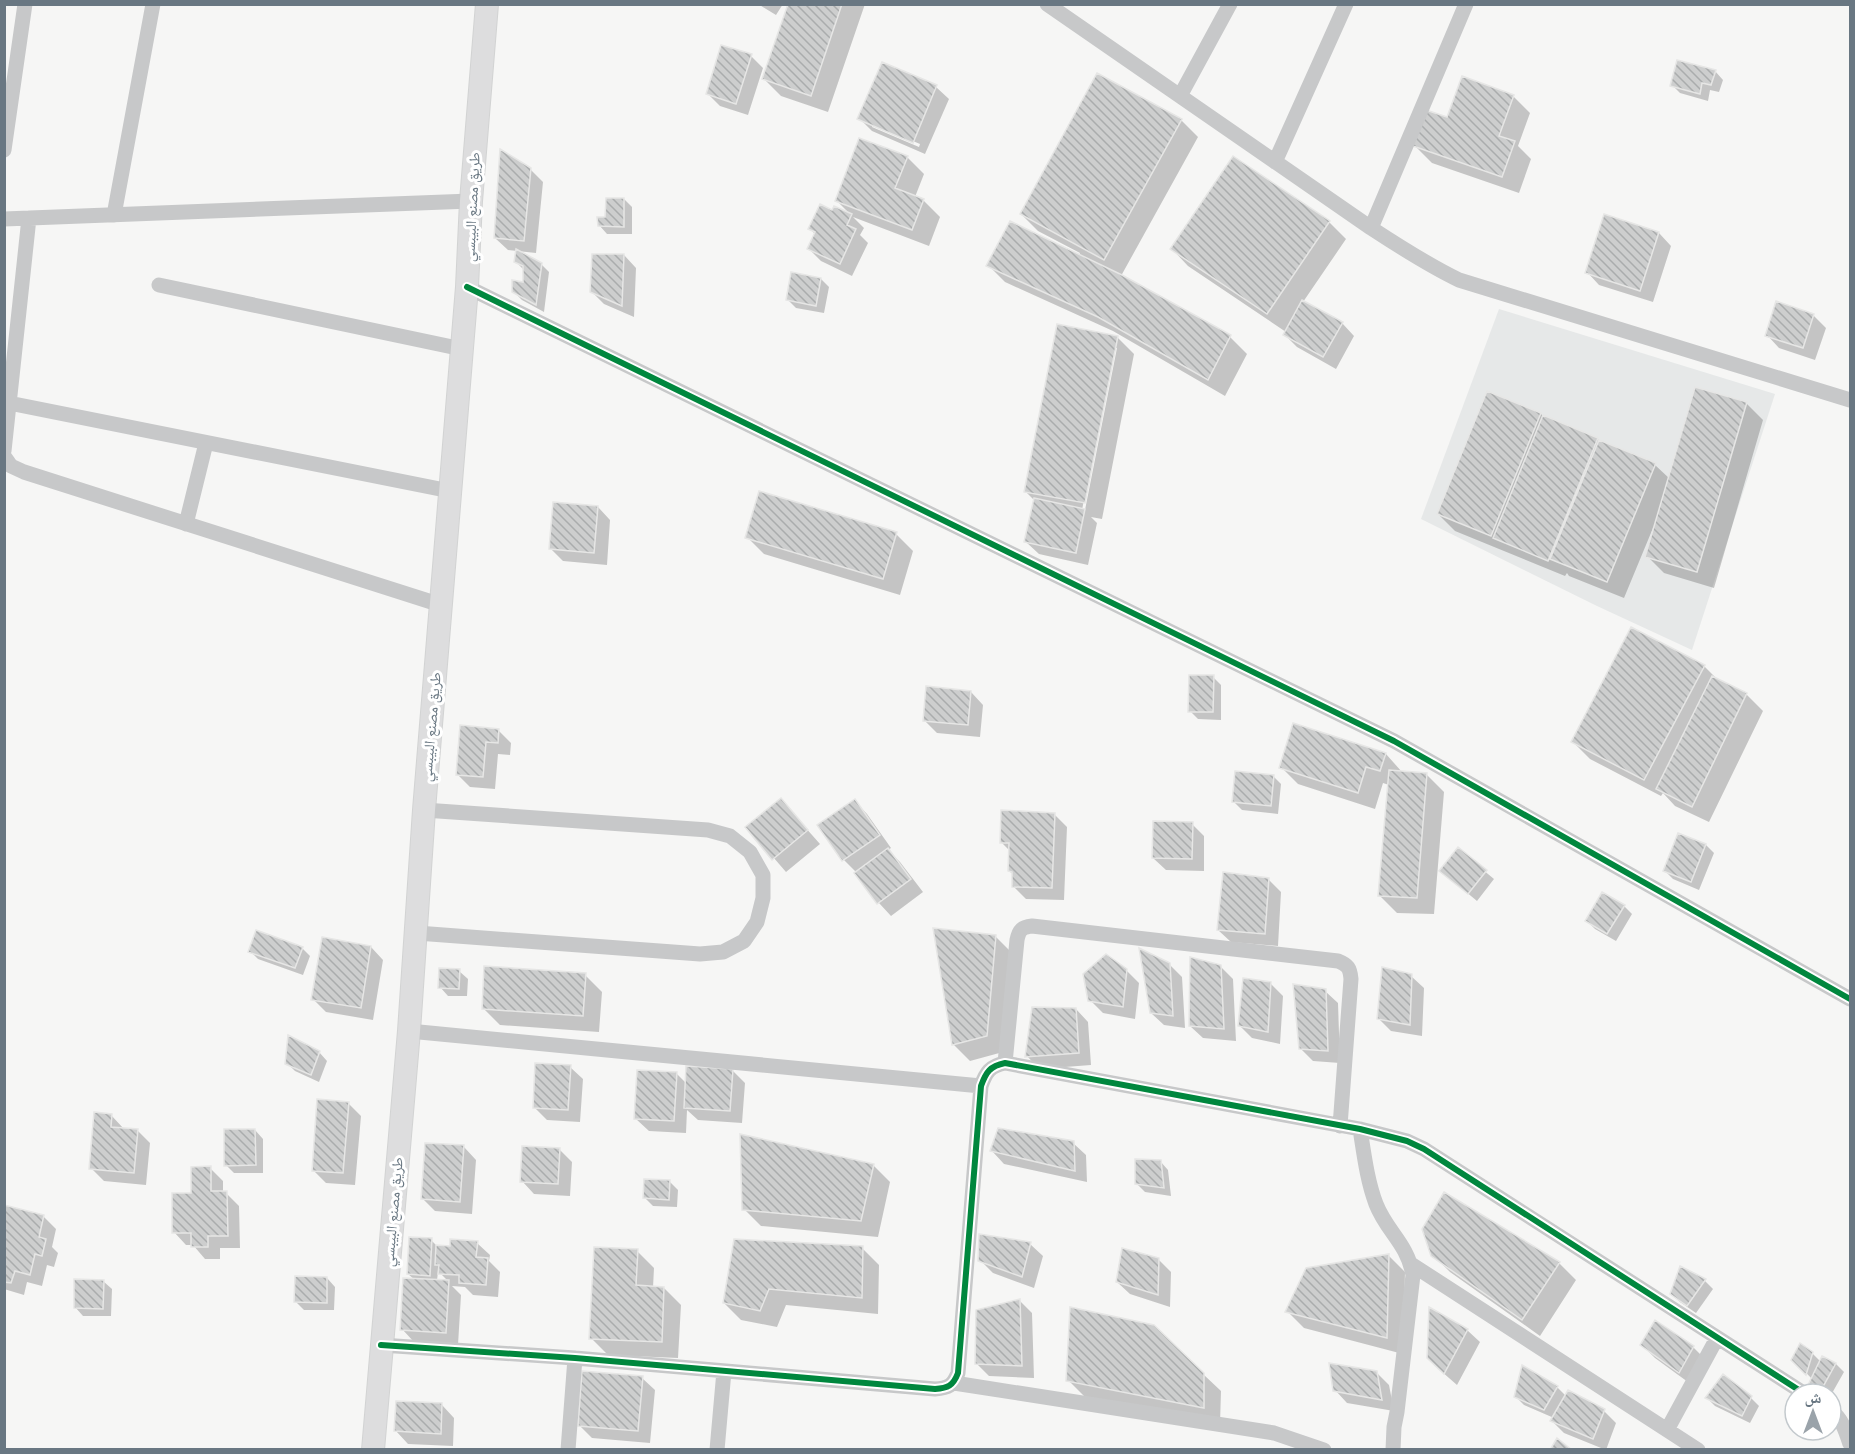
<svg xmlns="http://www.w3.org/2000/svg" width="1855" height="1454" viewBox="0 0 1855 1454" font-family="'PT Sans','Noto Naskh Arabic',sans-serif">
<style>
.built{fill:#e6e8e8}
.shadow{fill:#0003;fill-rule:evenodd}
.building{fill:url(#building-back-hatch);stroke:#e6e6e5;stroke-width:1.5}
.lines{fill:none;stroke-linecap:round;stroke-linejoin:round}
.secondary-casing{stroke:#d2d3d3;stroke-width:24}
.minor{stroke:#c7c8c9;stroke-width:15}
.secondary{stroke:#ddddde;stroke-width:22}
.cycleway-casing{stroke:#fff;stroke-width:10}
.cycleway{stroke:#00873e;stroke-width:6}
.labels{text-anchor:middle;stroke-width:6;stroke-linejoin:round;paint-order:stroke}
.street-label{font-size:15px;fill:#697782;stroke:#fff}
</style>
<defs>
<pattern id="building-back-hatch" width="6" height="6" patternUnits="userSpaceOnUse" patternTransform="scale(1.5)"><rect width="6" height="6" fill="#cdcece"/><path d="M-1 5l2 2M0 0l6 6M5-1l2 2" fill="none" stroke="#aaacad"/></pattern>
</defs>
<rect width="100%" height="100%" fill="#f6f6f5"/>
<!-- built -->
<path class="built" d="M1499,309L1775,394L1692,650L1597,606L1421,519Z"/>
<!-- shadow -->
<path class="shadow" d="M758,4H783L776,15Z
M789,4H865L828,112L781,96L764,79Z
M751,56L763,68L748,115L720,106L707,93Z
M883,64L936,87L949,99L925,154L872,131L859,118ZM872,124L920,144L919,147L872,127Z
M1715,71L1723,80L1719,92L1710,90L1708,101L1680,93L1672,85Z
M1513,96L1530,113L1518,146L1531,159L1519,193L1432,163L1415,146L1448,119Z
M1181,120L1198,137L1121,276L1230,337L1247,354L1225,396L1113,331L1005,282L988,265L1079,256L1080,253L1038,231L1021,214Z
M907,157L924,174L915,197L923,200L940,217L929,246L853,217L864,228L860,235L868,243L852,276L821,261L809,249L815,234L810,229L832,212L834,208L852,216L837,201Z
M530,169L543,182L536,253L508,250L495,238Z
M624,199L632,207V234H607L599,225Z
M1329,222L1346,239L1303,302L1342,323L1354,336L1336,369L1297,347L1285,335L1286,332L1188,266L1172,249Z
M1659,233L1671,246L1653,302L1599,285L1587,272Z
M624,255L636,268L634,317L604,304L592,292Z
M516,262L541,264L549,272L544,312L522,300L513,291L524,284V270Z
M821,279L829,287L824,313L796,308L788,300Z
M1813,315L1826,328L1815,360L1779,348L1767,335Z
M1117,337L1134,354L1102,519L1091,517L1097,523L1088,565L1039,554L1026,542L1035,501L1026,492ZM1114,348H1117L1085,510H1082Z
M1746,403L1763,420L1714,588L1664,573L1647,556L1655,529L1653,528L1624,598L1569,576L1567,573L1565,576L1455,531L1438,514L1541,414L1544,417L1598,439L1601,443L1655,465L1670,479Z
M598,507L610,520L607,565L563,561L550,548Z
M896,534L913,551L900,595L764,554L747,537Z
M1704,666L1719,681L1746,694L1763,711L1709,822L1675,806L1663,793L1661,796L1590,759L1573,742Z
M1213,677L1221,685V720L1198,719L1190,711Z
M971,692L983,705L980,737L937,733L924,720Z
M461,727L498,730L511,743L510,755L498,754L495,789L470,787L457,774Z
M1386,754L1402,772L1427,775L1444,792L1434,914L1397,913L1380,896L1389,785L1383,783L1375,809L1298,784L1281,767Z
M1273,776L1281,784L1278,814L1242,810L1234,802Z
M781,800L820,844L786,872L747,827Z
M855,801L867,814L891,848L888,850L900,862L923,892L891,916L879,903L857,873L844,860Z
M1054,814L1067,827L1064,900L1026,899L1013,886L1014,875L1009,871L1010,851L1001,842Z
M1192,824L1204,836V871L1166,870L1153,858Z
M1679,835L1706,845L1714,853L1699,890L1673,879L1665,871Z
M1458,849L1494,879L1477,901L1441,871Z
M1268,879L1281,892L1278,946L1231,942L1218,930Z
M1624,906L1632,914L1616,941L1595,929L1587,921Z
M996,937L1013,954L1003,1052L970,1061L953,1044Z
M371,947L383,960L373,1020L326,1012L313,999Z
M302,948L310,956L303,975L258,959L250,951Z
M1169,964L1182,977L1185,1028L1164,1025L1151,1013Z
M1220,966L1233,979L1236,1041L1203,1038L1190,1026Z
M1126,970L1139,983L1135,1019L1103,1013L1090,1000Z
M459,971L468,979L467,996H448L440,987Z
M585,975L602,992L599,1032L500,1025L483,1008Z
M1411,976L1424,988L1422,1036L1391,1031L1378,1018Z
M1270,983L1283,996L1280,1044L1252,1038L1240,1026Z
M1325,991L1338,1003L1340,1063L1313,1061L1301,1049Z
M1076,1009L1088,1022L1091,1065L1039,1069L1027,1056Z
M319,1052L327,1061L319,1082L295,1071L287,1063Z
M570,1067L583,1079L580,1122L547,1120L534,1107Z
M732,1070L745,1083L742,1123L698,1120L687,1110L686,1133L649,1131L636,1119L676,1073L686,1083Z
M348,1103L361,1116L355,1185L326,1183L313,1170Z
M111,1115L124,1129L137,1130L150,1143L146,1185L104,1181L91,1168Z
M255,1130L263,1139V1173H234L226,1165Z
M1073,1143L1086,1155L1087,1182L1004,1164L992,1151Z
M464,1147L476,1160L472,1214L435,1211L423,1199Z
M559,1149L572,1162L570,1196L534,1194L522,1181Z
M1160,1161L1168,1170L1171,1196L1145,1192L1137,1184Z
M873,1165L890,1182L878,1237L761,1226L744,1209Z
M210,1168L223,1181V1193H226L239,1206L240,1248H220V1259H205L193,1245H186L174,1232Z
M670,1182L678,1190L677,1207L653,1206L645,1198Z
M4,1206L43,1216L56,1229L52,1247L58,1253L54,1267L47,1265L42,1286L27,1282L24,1295L4,1289Z
M431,1240L438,1247L451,1248L477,1243L490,1255L489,1261L500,1272L498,1297L473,1295L465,1287L452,1286L461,1295L458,1345L414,1342L402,1329L415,1280L408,1274ZM438,1271L449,1282L437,1281Z
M1030,1244L1043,1256L1034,1288L993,1273L980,1260Z
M862,1248L879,1265L878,1314L786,1305L777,1327L741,1320L724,1303Z
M637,1251L654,1268L653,1288H664L681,1305L678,1358L608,1355L591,1338Z
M1388,1255L1405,1272L1403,1354L1304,1328L1287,1311Z
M1433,1255L1559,1263L1576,1280L1540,1336L1450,1272Z
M1158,1259L1171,1272L1170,1307L1130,1294L1117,1282Z
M1681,1269L1705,1281L1713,1289L1696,1313L1680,1302L1671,1294Z
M327,1278L335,1287L334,1310H304L296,1302Z
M103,1281L112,1289L111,1316H83L75,1307Z
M1020,1301L1032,1313L1034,1378L989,1376L976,1363Z
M1467,1330L1480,1342L1457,1385L1441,1371Z
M1642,1345L1693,1347L1706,1360L1692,1385L1655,1358Z
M1812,1353L1821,1362L1823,1358L1836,1364L1844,1372L1831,1395V1394H1816L1812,1379L1793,1359Z
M1376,1372L1389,1385L1394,1411L1347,1403L1335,1390Z
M1203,1374L1221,1391L1220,1424L1085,1397L1068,1380Z
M642,1378L655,1390L650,1443L592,1438L579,1425Z
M1557,1387L1566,1396L1604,1411L1616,1423L1606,1450L1564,1433L1552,1421L1554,1418L1524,1405L1516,1397Z
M1707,1398H1751L1759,1406L1750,1423L1715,1406Z
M442,1405L454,1418L453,1446L408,1444L396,1431Z"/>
<!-- building -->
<path class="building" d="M788,4H842L811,96L762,79Z
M721,45L752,54L736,104L706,94Z
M1677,60L1716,70L1711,85L1702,83L1700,94L1670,86Z
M882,62L937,85L913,143L857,119Z
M1097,73L1182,119L1104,260L1020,214Z
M1462,76L1514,95L1499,136L1515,141L1502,177L1413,146L1426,110L1447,117Z
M859,138L908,156L895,188L924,199L912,230L835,201Z
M500,149L531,168L524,241L494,238Z
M1233,156L1330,221L1267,314L1170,249Z
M606,198H624V227L598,226L597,217H605Z
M820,204L832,210L834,206L852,214L847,225L856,229L840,264L807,249L815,232L808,229Z
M1604,214L1659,232L1640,291L1585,273Z
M1010,221L1122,275L1231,335L1208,380L1098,317L986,266Z
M516,249L542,263L536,305L512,292V280L523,282V266L514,262Z
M592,254H624L622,306L590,292Z
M791,272L821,278L816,306L786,300Z
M1302,300L1343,322L1323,357L1283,335Z
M1776,301L1814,314L1803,348L1765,336Z
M1057,324L1118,336L1085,503L1024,492Z
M1695,387L1747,402L1697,572L1645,557Z
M1487,391L1541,413L1491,536L1437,514Z
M1543,415L1598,438L1548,561L1493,538Z
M1599,440L1656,463L1607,582L1550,559Z
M759,491L897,532L883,579L745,538Z
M1034,498L1085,509L1076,553L1024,542Z
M553,502L598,506L594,553L549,549Z
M1631,627L1705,665L1644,780L1571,742Z
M1189,675H1214L1213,712H1188Z
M1712,676L1747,693L1692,807L1656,789Z
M926,686L971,691L968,725L923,721Z
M1293,723L1386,753L1380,771L1366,767L1358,793L1279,768Z
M460,725L499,729L498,743L486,742L483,777L456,775Z
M1389,770L1427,773L1417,898L1378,896Z
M1235,771L1274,775L1271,806L1232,802Z
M781,798L808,830L772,860L745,827Z
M855,799L880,835L842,861L817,825Z
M1001,810L1055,813L1052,888L1012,887V872L1008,871L1009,843H1000Z
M1153,821L1193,822L1192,859L1152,858Z
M1678,833L1706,844L1691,882L1663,871Z
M1458,847L1487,870L1468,894L1439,871Z
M888,848L911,879L877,904L854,873Z
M1223,872L1269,878L1265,934L1217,930Z
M1602,892L1625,905L1607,934L1585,921Z
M933,928L996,935L987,1036L952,1045Z
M256,930L303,947L295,968L248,952Z
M322,937L371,946L361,1008L311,1000Z
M1139,948L1170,963L1173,1016L1150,1013Z
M1106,954L1127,969L1123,1007L1088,1001L1083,974Z
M1190,957L1221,965L1224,1029L1189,1026Z
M484,966L586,973L583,1016L482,1009Z
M1382,967L1412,974L1410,1025L1377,1019Z
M439,968L460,969L459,989L438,988Z
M1243,978L1271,982L1268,1032L1238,1026Z
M1293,984L1326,989L1328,1051L1299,1049Z
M1032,1007L1076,1008L1079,1053L1025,1057Z
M288,1035L320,1051L311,1075L285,1064Z
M535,1063L571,1065L568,1110L533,1108Z
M686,1066L733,1069L730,1111L684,1108Z
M637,1070L677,1072L674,1121L634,1119Z
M317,1099L349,1102L343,1173L312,1171Z
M94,1112L112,1114L111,1127L138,1129L134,1173L89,1169Z
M998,1128L1074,1141L1075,1171L990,1151Z
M224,1129H255L256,1165L224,1166Z
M740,1134L874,1164L861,1221L742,1210Z
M425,1143L464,1145L460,1202L421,1199Z
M522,1146L560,1148L558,1184L520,1182Z
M1135,1159L1161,1160L1164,1188L1135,1184Z
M211,1166V1191H227L228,1236H208V1247H191V1233H172V1193H191V1167Z
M644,1179L670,1180L669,1200L643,1198Z
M1444,1192L1560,1262L1522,1320L1431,1256L1422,1229Z
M4,1205L44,1215L39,1237L46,1239L42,1256L35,1254L30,1275L15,1271L11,1283L4,1282Z
M979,1234L1031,1242L1022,1277L978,1261Z
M409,1237L432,1238L430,1276L407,1274Z
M450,1239L478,1241L476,1257L488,1258L486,1285L459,1283V1275L438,1274L439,1265H435L436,1245L450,1246Z
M734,1239L863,1246L862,1298L769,1289L760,1311L723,1303Z
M594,1247L638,1249L636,1285L664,1287L662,1342L589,1339Z
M1122,1248L1159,1258L1158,1295L1116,1282Z
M1389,1254L1387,1338L1285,1312L1306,1268Z
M1680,1266L1706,1279L1687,1306L1670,1294Z
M295,1276L327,1277V1303L294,1302Z
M403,1278L449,1280L446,1333L400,1330Z
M74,1279L104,1280L103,1309L74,1308Z
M1020,1299L1022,1366L975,1364L976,1310Z
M1070,1307L1154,1325L1204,1373V1408L1066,1381Z
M1429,1307L1468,1329L1444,1374L1427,1358Z
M1655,1320L1694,1346L1679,1373L1640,1345Z
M1800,1343L1813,1352L1806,1375L1791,1360Z
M1822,1356L1836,1363L1819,1394H1816L1807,1387Z
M1329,1363L1377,1371L1382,1400L1333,1391Z
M1522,1365L1558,1386L1544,1410L1514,1397Z
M582,1371L643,1376L638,1431L578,1426Z
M1723,1374L1752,1396L1742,1416L1705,1398Z
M1568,1390L1605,1409L1593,1439L1550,1421Z
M396,1401L442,1403L441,1434L394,1431Z
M1557,1438L1572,1450H1550Z"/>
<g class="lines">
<!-- secondary casing -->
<g class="secondary-casing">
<path id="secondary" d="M373,1450L409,1031L424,810L467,287L471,201L487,4"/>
</g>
<!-- minor -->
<path class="minor" d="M1047,4L1371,228C1400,247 1428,265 1459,280L1850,400
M1180,96L1230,4
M4,150L25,4
M1275,162L1346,4
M114,215L153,4
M4,219L471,201
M1371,228L1466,4
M159,285L462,349
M467,287L1394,741L1850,999
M9,403L450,491
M4,451L29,218
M4,456L11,466L24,472L441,605
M186,524L206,443
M417,933L700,954L723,952L744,941L757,922L763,898V875L750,852L730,836L708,830L424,810
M409,1031L981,1086
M1005,1063L1017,940C1019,930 1022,927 1032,926L1338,961C1348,965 1350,968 1351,979L1340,1126
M1360,1129C1364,1154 1367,1180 1376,1204C1387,1232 1407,1243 1413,1275L1397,1412L1394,1427L1393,1450
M1411,1264L1698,1450
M381,1345L575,1358L935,1389C948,1388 953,1386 958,1373L981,1086C986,1072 990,1066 1005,1063L1360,1129L1407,1141L1424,1149L1805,1394
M954,1383L1274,1433L1324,1450
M1831,1411C1842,1418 1846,1432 1850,1444
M1667,1430L1717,1338
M568,1450L575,1358
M717,1450L724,1371"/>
<!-- secondary -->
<use href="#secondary" class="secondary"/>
<!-- cycleway casing -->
<g class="cycleway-casing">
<path id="cycleway" d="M467,287L1394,741L1850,999
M381,1345L575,1358L935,1389C948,1388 953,1386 958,1373L981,1086C986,1072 990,1066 1005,1063L1360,1129L1407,1141L1424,1149L1805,1394"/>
</g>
<!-- cycleway -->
<use href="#cycleway" class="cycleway"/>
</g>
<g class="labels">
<!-- street labels -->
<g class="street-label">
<text transform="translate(472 207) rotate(-87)" y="5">طريق مصنع البيبسي</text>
<text transform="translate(431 727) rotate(-85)" y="5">طريق مصنع البيبسي</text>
<text transform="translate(393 1212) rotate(-85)" y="5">طريق مصنع البيبسي</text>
</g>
</g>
<!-- border -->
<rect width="1855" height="1454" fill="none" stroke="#697782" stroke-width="12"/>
<!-- north arrow -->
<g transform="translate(1813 1412)"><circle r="28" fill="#ffffff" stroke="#c3c9cd" stroke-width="1.5"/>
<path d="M0-4.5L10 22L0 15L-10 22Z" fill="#9aa3aa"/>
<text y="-9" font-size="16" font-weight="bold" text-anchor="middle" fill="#697782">ش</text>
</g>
</svg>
